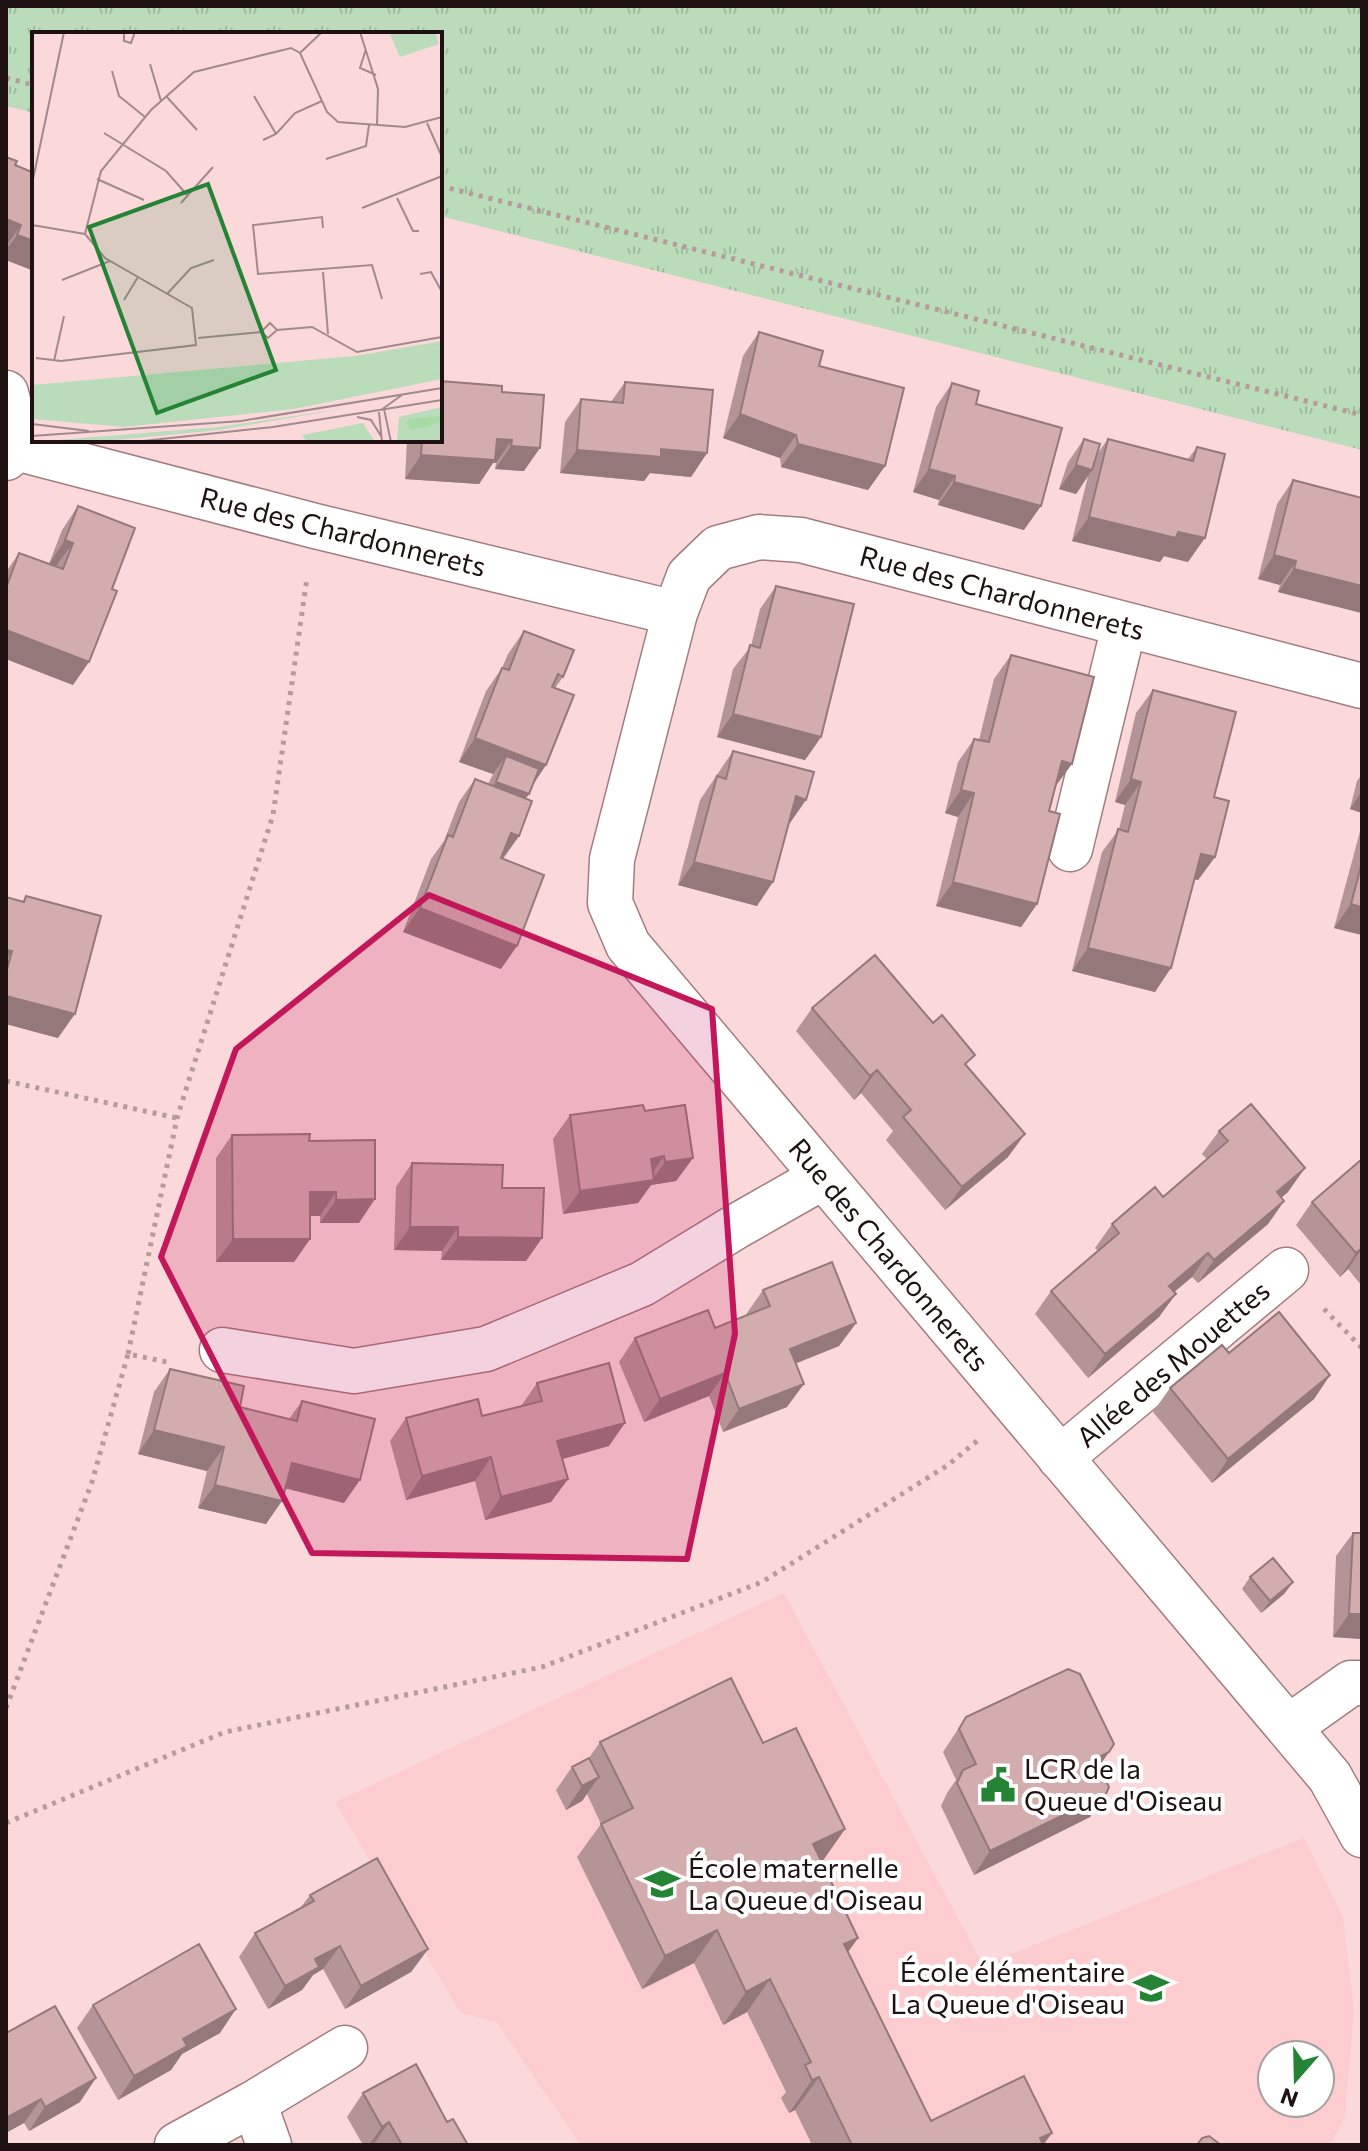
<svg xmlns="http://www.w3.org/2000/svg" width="1368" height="2151" viewBox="0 0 1368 2151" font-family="Commissioner,sans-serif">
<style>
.built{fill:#fdccce;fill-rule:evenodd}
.grass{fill:url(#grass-tufts)}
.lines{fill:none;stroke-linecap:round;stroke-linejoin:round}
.street-casing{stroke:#a27d7f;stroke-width:47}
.path{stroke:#b69a9c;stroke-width:5;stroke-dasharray:4 6;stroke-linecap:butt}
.street{stroke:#fff;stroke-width:44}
.wall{fill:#b59496}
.shaded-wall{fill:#94787a}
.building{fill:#d3acae;stroke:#94787a;stroke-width:2}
.marked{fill:#c2185b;fill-opacity:0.2;stroke:#c2185b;stroke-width:6;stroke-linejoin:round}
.labels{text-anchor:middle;stroke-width:8;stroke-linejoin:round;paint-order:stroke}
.street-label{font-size:28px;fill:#1f1112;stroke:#fff}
.poi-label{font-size:28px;fill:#1f1112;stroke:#fff;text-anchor:start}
.inset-road{fill:none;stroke:#a3898b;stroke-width:2}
.view{fill:#248334;fill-opacity:0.15;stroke:#248334;stroke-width:4}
.inset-edge{fill:none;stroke:#1f1112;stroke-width:4}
</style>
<defs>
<pattern id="grass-tufts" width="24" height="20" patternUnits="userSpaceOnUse" patternTransform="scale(2)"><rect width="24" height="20" fill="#badcbb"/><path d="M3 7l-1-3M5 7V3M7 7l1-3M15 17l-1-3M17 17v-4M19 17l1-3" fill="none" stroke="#9fbca0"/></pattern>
</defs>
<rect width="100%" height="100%" fill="#fbd9db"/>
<!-- built -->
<path class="built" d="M784,1593L983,1965L1304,1838L1343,1917L1354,2010L1345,2117L1330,2145H580L497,2022L461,2013L335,1802ZM1272,2055H1320V2103H1272Z"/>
<!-- grass -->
<path class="grass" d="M6,6H1362V450L440,216V34H34V113L6,106Z"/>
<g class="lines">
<!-- street casing -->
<g class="street-casing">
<path id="street" d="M6,393C12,413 17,439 6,458
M12,447L315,526L675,613
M1362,686L801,540L759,537L718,548L689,576L675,613L612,859L610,903L628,945L1330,1777L1362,1835
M1070,849L1124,626
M222,1350L354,1371L486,1349L642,1284L737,1226L823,1177
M1060,1458L1286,1270
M1289,1727L1351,1683H1362
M254,2103L269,2145
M177,2145L254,2103L345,2048"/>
</g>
<!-- path -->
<path class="path" d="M6,78L34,85
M440,186L1362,415
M6,1081L177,1118
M1324,1309L1362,1348
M128,1354L177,1118L273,815L307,578
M6,1708L92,1482L128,1354L172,1363
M6,1823L225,1732L542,1667L762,1582L948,1465L977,1441"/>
<!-- street -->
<use href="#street" class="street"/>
</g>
<!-- wall -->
<path class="wall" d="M6,157L15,165L34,173V271L6,260Z
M759,332L819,366L885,466L868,490L781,467L780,458L723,438L743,356Z
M625,382L707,453L691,477L650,473L644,481L560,473L565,422L581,399L611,402Z
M952,383L976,404L1024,530L938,505L939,500L913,492L936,407Z
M502,392L524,471L495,469L496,463H493L479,484L405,479L407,440H440Z
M1084,439L1097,454L1108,439L1188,459L1197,447L1188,562L1164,556L1160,562L1072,541L1088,476L1076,494L1059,489L1068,462Z
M1293,480L1362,498V613L1278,592L1280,585L1258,579L1277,504Z
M78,506L73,685L6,659V572L19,553L49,564L62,530Z
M776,586L821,737L805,760L717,737L733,669L751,646L760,609Z
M524,631L563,677L555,688L546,765L533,785L526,798L519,836L503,859L501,969L403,932L431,859L444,841L459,802L475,779L488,784L493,774L459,762L486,691L502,668L508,654Z
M1011,655L1055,787L1049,811L1037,904L1021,927L936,906L958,817L945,813L958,762L974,739L979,740L994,679Z
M1153,690L1214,797L1215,857L1198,880L1194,879L1155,992L1072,971L1102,852L1119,829L1125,805L1115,802L1136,713Z
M733,751L790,823H789L757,906L678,885L700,800Z
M1362,774V813L1350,809L1357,781Z
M1362,824V935L1334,928Z
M26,896L58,1038L6,1024V897L22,902Z
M812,1008L967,1066L1008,1157L945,1210L886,1140L893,1131L861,1093L854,1100L796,1031Z
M645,1111L693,1158L676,1181L651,1185L638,1203L563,1214L553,1139L570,1115Z
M1219,1131L1288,1192L1281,1198L1284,1201L1268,1224L1198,1283L1192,1277L1174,1292L1159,1317L1088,1378L1035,1314L1051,1291L1098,1251L1095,1248L1112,1224L1163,1197L1207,1159L1202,1154Z
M232,1135L309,1141L359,1223H320V1216H310V1239L294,1262H216V1158Z
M1362,1159V1286L1348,1269L1340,1277L1296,1225L1312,1202Z
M412,1163L502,1188L542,1238L526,1261L441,1260L442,1251L394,1250L396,1187Z
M763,1290L856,1323L839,1346L795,1364L787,1407L723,1432L709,1396L644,1422L619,1362L635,1338L715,1328L747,1315V1313Z
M1229,1353L1330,1375L1314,1399L1212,1483L1153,1412L1170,1388Z
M170,1369L240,1407L289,1419L302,1401L344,1503L285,1488L266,1524L198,1508L207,1471L138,1454L154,1392Z
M537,1383L609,1446L562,1459L568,1479L551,1502L485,1520L475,1481L406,1500L390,1441L406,1418L482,1416L521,1406Z
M1353,1533H1362V1639L1333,1637L1336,1556Z
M1250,1577L1293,1582L1284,1594L1261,1613L1242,1589Z
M966,1717L1109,1752L1099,1766L1106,1794L1090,1817L974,1875L941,1806L947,1793L956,1780L943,1752Z
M600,1742L763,1743L845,1829L821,1862L858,1938L848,1952L931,2121L1052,2133L1043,2145H812L795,2110L789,2113L781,2098L786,2092L747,2012L723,2025L694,1963L642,1989L577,1857L601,1824L587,1794L582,1801L566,1810L556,1790L572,1767L589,1758Z
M310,1895L428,1949L411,1972L345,2009L323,1969L313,1975L302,1990L268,2009L239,1957L255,1933L301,1907Z
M93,2005L220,2033L182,2054L171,2070L118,2100L77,2028Z
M6,2033L80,2102L29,2131L24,2123Z
M363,2093L447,2122L468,2145H363L347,2117Z"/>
<!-- shaded-wall -->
<path class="shaded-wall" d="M6,219L21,225L6,246Z
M17,235L34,241V271L6,260V250Z
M740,414L796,435L780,458L723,438Z
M497,439L512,440L496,463H493L479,484L405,479L421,455Z
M798,444L885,466L868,490L781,467Z
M511,446L540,448L524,471L495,469Z
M661,449L707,453L691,477L650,473L644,481L560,473L577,450Z
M1076,465L1092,470L1076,494L1059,489Z
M929,469L955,476L939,500L913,492Z
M954,482L1041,506L1024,530L938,505Z
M1089,517L1178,532L1205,538L1188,562L1164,556L1160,562L1072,541Z
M65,540L73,543L56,566L49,564Z
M1274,555L1296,561L1280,585L1258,579Z
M1294,569L1362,586V613L1278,592Z
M6,630L89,662L73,685L6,659Z
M733,714L821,737L805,760L717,737Z
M475,738L546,765L530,788L506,756L493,774L459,762Z
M1062,761L1072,764L1055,787Z
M1131,779L1141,782L1125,805L1115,802Z
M496,782L529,794L512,818L480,806Z
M961,790L974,793L958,817L945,813Z
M1362,791V813L1350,809Z
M796,796L806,800L790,823L779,819Z
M511,833L519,836L502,859L494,856Z
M1201,854L1215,857L1198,880L1184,877Z
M694,862L773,882L757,906L678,885Z
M953,882L1037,904L1021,927L936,906Z
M1351,904L1362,907V935L1334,928Z
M420,908L517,946L501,969L403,932Z
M1088,948L1171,968L1155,992L1072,971Z
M6,950L12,951L6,960Z
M6,996L75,1014L58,1038L6,1024Z
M877,1070L861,1093L854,1100L870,1076Z
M1025,1134L1008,1157L945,1210L962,1187Z
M664,1156L648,1179L651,1159Z
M693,1158L676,1181L651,1185L638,1203L563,1214L580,1191L652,1180L665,1162Z
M1305,1168L1288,1192L1260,1215L1277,1192Z
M310,1192H336L320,1216H294Z
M375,1199L359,1223H320L336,1200Z
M1284,1201L1268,1224L1198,1283L1214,1260Z
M410,1227H458L442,1251L394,1250Z
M458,1237L542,1238L526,1261L441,1260Z
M233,1239H310L294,1262H216Z
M1362,1248L1348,1269L1340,1277L1356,1253Z
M1208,1253L1192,1277L1153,1310L1169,1286Z
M1176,1294L1159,1317L1088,1378L1105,1354Z
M856,1323L839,1346L773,1372L790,1349Z
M725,1373L709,1396L644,1422L660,1399Z
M1330,1375L1314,1399L1212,1483L1228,1459Z
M804,1384L787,1407L723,1432L739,1409Z
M625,1423L609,1446L541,1465L557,1441Z
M154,1430L224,1447L207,1471L138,1454Z
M491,1457L475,1481L406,1500L422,1476Z
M292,1463L360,1480L344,1503L276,1486Z
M568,1479L551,1502L485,1520L501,1497Z
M215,1485L282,1501L266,1524L198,1508Z
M1293,1582L1284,1594L1261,1613L1270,1601Z
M1349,1614H1362V1639L1333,1637Z
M1109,1752L1093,1775L1095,1759Z
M599,1777L582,1801L566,1810L582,1786Z
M1106,1794L1090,1817L974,1875L990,1851Z
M845,1829L822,1862L790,1877L813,1844Z
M717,1930L694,1963L642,1989L665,1956Z
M858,1938L835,1970L844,1944Z
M340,1946L323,1969L313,1975L302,1990L268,2009L285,1986L315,1959Z
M428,1949L411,1972L345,2009L361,1986Z
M770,1979L747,2012L723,2025L746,1992Z
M236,2009L220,2033L182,2054L171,2070L118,2100L134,2076L183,2039Z
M819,2077L795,2110L789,2113L812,2080Z
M96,2078L80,2102L29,2131L45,2107Z
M41,2099L24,2123L6,2133V2118Z
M389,2122L373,2145H369L382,2127Z
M1052,2133L1043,2145L1040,2138Z"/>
<!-- building -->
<path class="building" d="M6,157L17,161L15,165L34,173V241L17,235L21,225L6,219Z
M759,332L823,351L819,366L904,388L885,466L798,444L796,435L740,414Z
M440,381L502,386V392L544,395L540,448L511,446L512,440L497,439L495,460L421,455L422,440H440Z
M625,382L713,390L707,453L661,449V457L577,450L581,399L623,403Z
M952,383L979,391L976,404L1062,428L1041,506L954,482L955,476L929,469Z
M1084,439L1100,444L1092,470L1076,465Z
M1108,439L1193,461L1197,447L1225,454L1205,538L1178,532L1176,538L1089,517Z
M1293,480L1362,498V586L1294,569L1296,561L1274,555Z
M78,506L135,528L112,589L117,591L89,662L6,630V588L19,553L63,569L73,543L65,540Z
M776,586L854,604L821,737L733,714L750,645L760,648Z
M524,631L574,650L563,677L558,674L552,687L574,695L546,765L475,738L502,668L509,670Z
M1011,655L1094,677L1072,764L1062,761L1049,811L1060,814L1037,904L953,882L974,793L961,790L974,739L989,742Z
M1153,690L1236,712L1214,797L1229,801L1215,857L1201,854L1171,968L1088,948L1118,829L1128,832L1141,782L1131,779Z
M733,751L814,772L806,800L796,796L773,882L694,862L717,776L726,779Z
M506,756L539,769L529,794L496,782Z
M475,779L532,801L519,836L511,833L501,858L544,875L517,946L420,908L448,835L453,837Z
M1362,862V907L1351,904Z
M26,896L101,916L75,1014L6,996V973L12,951L6,950V897L24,902Z
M875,955L933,1023L942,1015L975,1055L965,1064L1025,1134L962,1187L903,1117L911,1110L877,1070L870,1076L812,1008Z
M1251,1104L1305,1168L1277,1192L1284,1201L1214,1260L1208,1253L1169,1286L1176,1294L1105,1354L1051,1291L1119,1233L1112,1224L1155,1187L1163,1197L1228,1141L1219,1131Z
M643,1105L645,1111L685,1105L693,1158L665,1162L664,1156L651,1159L654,1180L580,1191L570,1115Z
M310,1134L309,1141L375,1140V1199L336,1200V1192H310V1239H233L232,1135Z
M1362,1159V1248L1356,1253L1312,1202Z
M412,1163L503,1165L502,1188H544L542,1238L458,1237V1227H410Z
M832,1262L856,1323L790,1349L804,1384L739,1409L725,1373L660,1399L635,1338L708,1310L715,1328L770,1306L763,1290Z
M1279,1312L1330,1375L1228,1459L1170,1388L1222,1345L1229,1353Z
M609,1363L625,1423L557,1441L568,1479L501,1497L491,1457L422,1476L406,1418L478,1399L482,1416L542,1401L537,1383Z
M170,1369L244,1386L240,1407L297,1421L302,1401L375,1419L360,1480L292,1463L282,1501L215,1485L224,1447L154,1430Z
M1353,1533H1362V1614H1349Z
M1273,1558L1293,1582L1270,1601L1250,1577Z
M1068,1669L1080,1674L1114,1744L1109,1752L1095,1759L1109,1787L1106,1794L990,1851L957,1783L963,1770L976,1764L959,1729L966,1717Z
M731,1678L763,1743L796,1728L845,1829L813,1844L858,1938L844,1944L931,2121L1024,2076L1052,2133L1040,2138L1043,2145H852L819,2077L812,2080L805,2065L811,2062L770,1979L746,1992L717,1930L665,1956L601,1824L633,1808L600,1742Z
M589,1758L599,1777L582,1786L572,1767Z
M377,1858L428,1949L361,1986L340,1946L315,1959L319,1967L285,1986L255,1933L314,1901L310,1895Z
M199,1944L236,2009L183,2039L187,2046L134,2076L93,2005Z
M55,2006L96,2078L45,2107L41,2099L6,2118V2033Z
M416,2064L447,2122L453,2119L468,2145H397L401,2143L389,2122L382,2127L363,2093Z
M1209,2136L1221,2145H1197L1202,2138Z"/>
<!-- marked area -->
<path class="marked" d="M429,895L712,1009L735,1334L687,1559L312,1553L161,1257L236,1049Z"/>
<!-- icons -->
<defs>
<g id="civic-bare" transform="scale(2.76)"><path d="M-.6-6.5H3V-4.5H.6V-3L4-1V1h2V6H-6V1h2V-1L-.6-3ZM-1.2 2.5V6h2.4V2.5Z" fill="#248334" stroke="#fff" stroke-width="2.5" paint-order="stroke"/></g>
<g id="school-bare" transform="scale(2.76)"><path d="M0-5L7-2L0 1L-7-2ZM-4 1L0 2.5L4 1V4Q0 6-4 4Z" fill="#248334" stroke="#fff" stroke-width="2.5" paint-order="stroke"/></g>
</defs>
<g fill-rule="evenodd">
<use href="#civic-bare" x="998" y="1785"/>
<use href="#school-bare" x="662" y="1884"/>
<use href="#school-bare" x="1151" y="1988"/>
</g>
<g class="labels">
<!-- street labels -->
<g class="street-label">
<text transform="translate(343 532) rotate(14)" y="10">Rue des Chardonnerets</text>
<text transform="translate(1002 593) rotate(15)" y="10">Rue des Chardonnerets</text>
<text transform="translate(889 1255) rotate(50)" y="10">Rue des Chardonnerets</text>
<text transform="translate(1173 1364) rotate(-40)" y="10">Allée des Mouettes</text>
</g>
<!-- poi labels -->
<g class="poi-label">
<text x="1024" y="1779">LCR de la<tspan x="1024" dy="32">Queue d'Oiseau</tspan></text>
<text x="688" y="1878">École maternelle<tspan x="688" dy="32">La Queue d'Oiseau</tspan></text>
<text x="1125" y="1982" text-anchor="end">École élémentaire<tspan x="1125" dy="32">La Queue d'Oiseau</tspan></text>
</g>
</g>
<!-- overview -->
<g transform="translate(32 32)">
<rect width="410" height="410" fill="#fbd9db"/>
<path d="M357,0H403L407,12L368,25ZM410,309V315L379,321L382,342L410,337V347L262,377L92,395L0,387V353L323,324ZM410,375V410H365L367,385ZM317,376L187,398L64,410H0L186,395ZM331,391L343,410H275L270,403Z" fill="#badcbb"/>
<path d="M410,315V337L382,343L378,321Z" fill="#badcbb"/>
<path d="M410,384V390L395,395L378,398L375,392L376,387Z" fill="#a6dba8"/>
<path class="inset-road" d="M92,0V9L99,11L103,0M328,0L346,57L345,93M334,17L328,36L344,43M268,21L290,0M118,32L129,69M80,39L87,64L113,85M134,64L165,98M222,64L244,102M395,91L410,125M72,101L134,139L156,164M231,108L244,102L263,81L290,69M294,127L334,114L337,93M65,147L112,168M0,152L32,0M365,166L381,199H387M149,171L181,135M330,176L410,144M0,193L53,202M291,196L290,185L221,193L226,242L340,233L350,267M291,240L296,302M388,242L399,240L410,260M30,248L78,229M135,262L159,236L182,228M92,268L106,245M245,298L236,306L229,300L238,291L245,298L280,295L325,320L410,305M166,306L229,300M4,326L29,329L164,313L160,276L73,226L53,202L69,139L119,78L162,40L259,16L268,21L295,80L306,90L373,95L410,85M22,329L32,284M352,377L359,410M349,378L370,363M347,380L350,410M325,385L339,388L349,404M0,392L57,399M0,404L209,389L410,356M102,410L241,395L410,368"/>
<path class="view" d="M176,152L244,338L125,381L57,195Z"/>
<rect width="410" height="410" class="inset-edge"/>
</g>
<!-- border -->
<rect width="1368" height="2151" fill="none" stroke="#1f1112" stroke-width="16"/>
<!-- north arrow -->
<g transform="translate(1296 2079) rotate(200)"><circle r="38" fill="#ffffff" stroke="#a5a0a0" stroke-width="2"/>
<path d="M0-6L14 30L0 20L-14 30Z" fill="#248334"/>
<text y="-12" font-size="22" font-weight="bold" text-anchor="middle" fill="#1f1112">N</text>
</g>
</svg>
